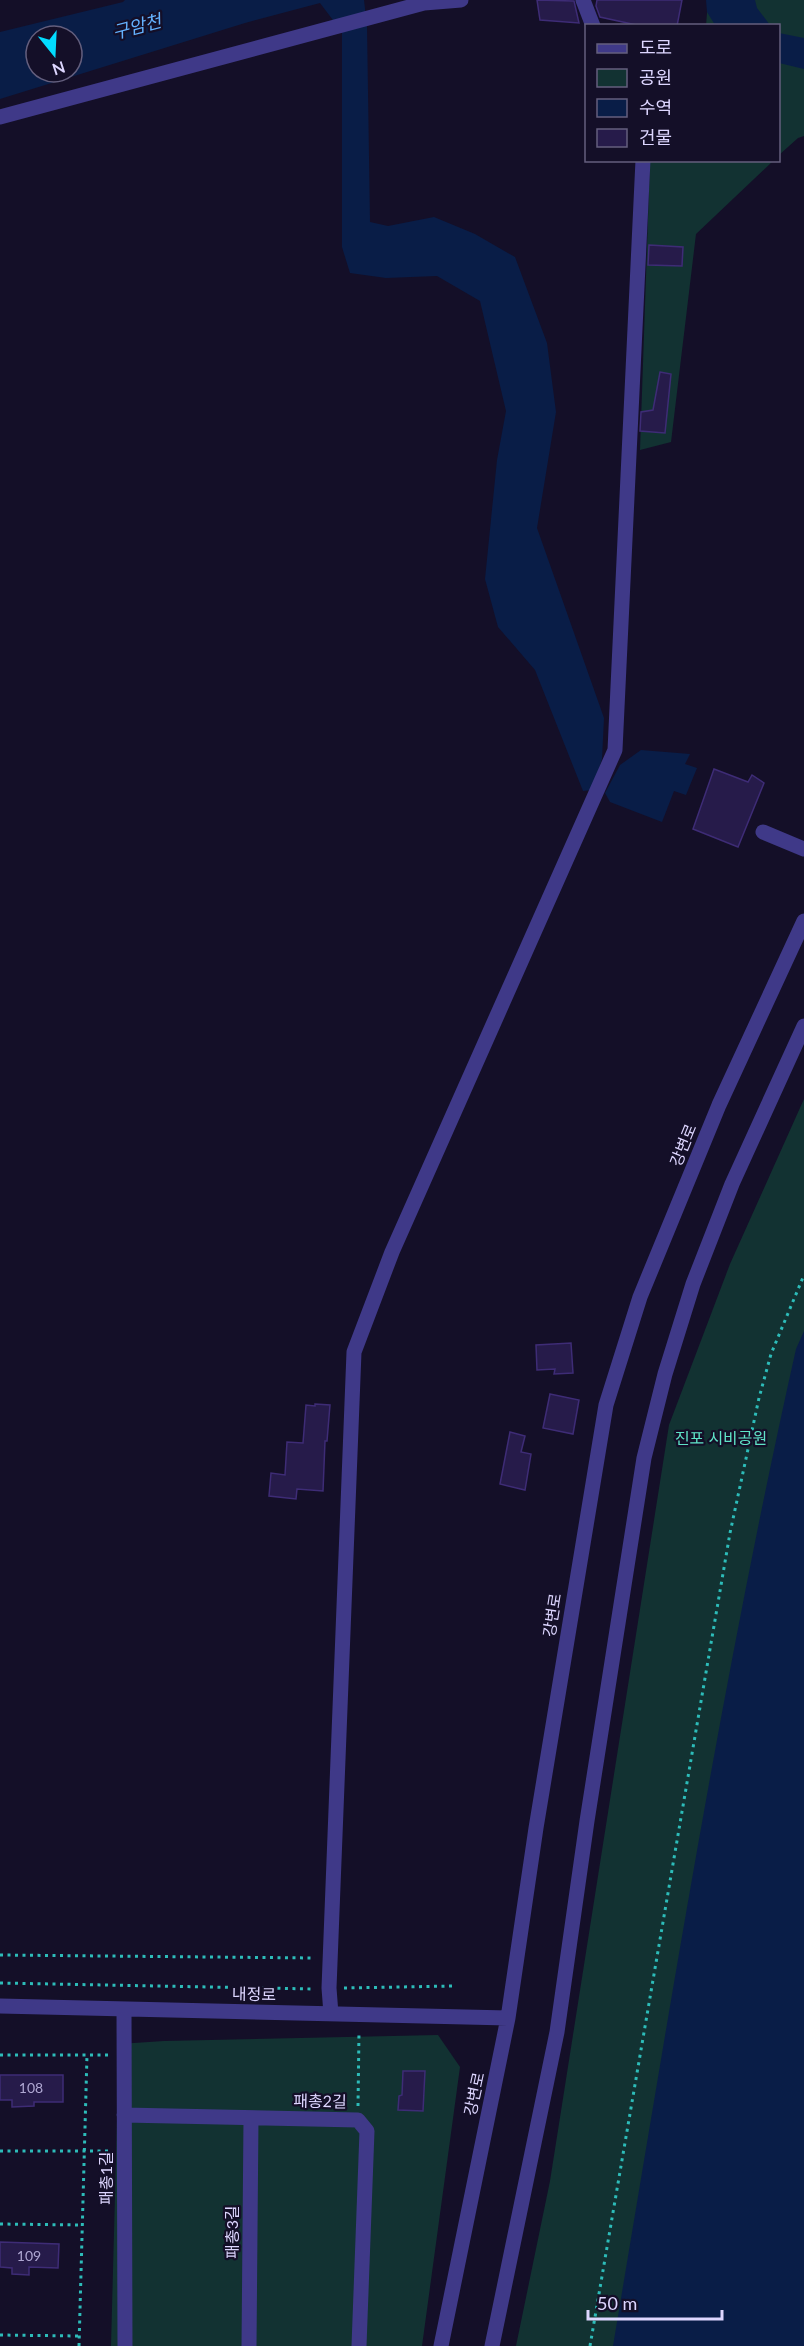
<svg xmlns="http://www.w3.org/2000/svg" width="804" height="2346" viewBox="0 0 804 2346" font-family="Lato,'Noto Sans KR',sans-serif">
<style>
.green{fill:#123232}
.water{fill:#091d47;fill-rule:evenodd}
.building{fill:#261b4a;stroke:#3e2c76;stroke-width:1.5}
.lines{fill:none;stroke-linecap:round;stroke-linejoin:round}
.path{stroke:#2dbcb9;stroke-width:3;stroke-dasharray:3 4.5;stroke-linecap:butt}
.minor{stroke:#3f3988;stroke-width:15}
.labels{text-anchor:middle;stroke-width:4.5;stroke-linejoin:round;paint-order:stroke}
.number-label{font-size:14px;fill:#afa7d2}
.street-label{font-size:16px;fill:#ddd6ff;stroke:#140f28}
.park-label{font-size:16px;fill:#5fe3c7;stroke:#140f28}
.water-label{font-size:18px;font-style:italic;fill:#64b2ff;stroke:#140f28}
</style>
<rect width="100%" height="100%" fill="#140f28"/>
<!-- green -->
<path class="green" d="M708,0H804V136L798,138L779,155L778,26H706Z
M650,161H773L696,234L671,442L640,450Z
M804,1099V2346H516L550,2181L669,1425L730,1264Z
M438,2035L460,2067L422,2346H111L119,2044L164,2041Z"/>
<!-- water -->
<path class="water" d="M125,0H364L367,26L370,222L388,226L434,217L475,234L515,257L547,343L556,412L537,528L604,718L602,759L592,790L583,791L535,670L498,627L485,579L497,460L506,411L480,301L437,276L386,278L350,273L342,247V32L320,3L245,23L0,99V32L123,2ZM36,36H72V72H36Z
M706,0H755L757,8L770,25H715L707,12Z
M779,33L804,38V69L779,63Z
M641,750L690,754L685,764L697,768L686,795L674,791L662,822L610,802L605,793L620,765Z
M804,1331V2346H613C669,2013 722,1679 796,1349Z"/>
<!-- building -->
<path class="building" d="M537,0L574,1L579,23L540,20Z
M597,0H682L677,26H641L600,17L596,6Z
M649,245L683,247L682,266L648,265Z
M660,372L671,374L665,433L640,431L641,412L653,410Z
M714,769L748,782L752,775L764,783L738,847L693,829Z
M571,1343L573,1373L554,1374L555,1369L537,1370L536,1345Z
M550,1394L579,1400L573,1434L543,1428Z
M315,1404L330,1405L327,1441H325L323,1491L297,1489L296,1499L269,1496L271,1473L285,1475L287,1442L303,1443L306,1405L315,1406Z
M510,1432L525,1436L521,1452L531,1454L525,1490L500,1484Z
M403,2071H425L423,2111L398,2110L399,2096L402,2095Z
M0,2075H63V2102H34V2106L12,2107V2100H0Z
M0,2242L59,2244L58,2268L29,2267V2275L12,2274V2268L0,2267Z"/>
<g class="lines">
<!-- path -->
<path class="path" d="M0,1955L315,1958
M0,1983L314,1989
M344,1988L454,1986
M0,2055H109
M358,2106L359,2031
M0,2151H109
M0,2224L82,2225
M0,2335L79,2336
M79,2346L87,2055
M590,2346L730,1533L759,1398L771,1354L804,1275"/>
<!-- minor -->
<path class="minor" d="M583,0L593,26
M0,117L424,3L461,0
M763,832L804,849
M0,2006L508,2018
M124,2009L125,2346
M331,2014L329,1988L354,1352L392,1252L615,750L643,160
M124,2115L358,2120L367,2131L359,2346
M249,2346L251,2118
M441,2346L508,2018L536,1828L606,1405L640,1297L719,1105L804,921
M492,2346L557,2032L587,1821L644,1458L665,1374L693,1284L732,1184L804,1026"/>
</g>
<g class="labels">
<!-- number labels -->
<g class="number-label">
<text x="31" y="2093">108</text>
<text x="29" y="2261">109</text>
</g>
<!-- street labels -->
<g class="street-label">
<text transform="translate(683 1145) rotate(-68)" y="6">강변로</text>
<text transform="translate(552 1615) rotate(-81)" y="6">강변로</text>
<text transform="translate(254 1994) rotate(1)" y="6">내정로</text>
<text transform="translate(474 2094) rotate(-78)" y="6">강변로</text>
<text transform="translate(320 2101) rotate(1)" y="6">패총2길</text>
<text transform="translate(106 2178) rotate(-90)" y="6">패총1길</text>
<text transform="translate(232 2232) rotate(-90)" y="6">패총3길</text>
</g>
<!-- park labels -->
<g class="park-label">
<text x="721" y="1444">진포 시비공원</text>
</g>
<!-- water labels -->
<g class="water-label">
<text transform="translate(137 27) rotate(-15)" y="6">구암천</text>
</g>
</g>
<!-- legend -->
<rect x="585" y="24" width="195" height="138" fill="#140f28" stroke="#645f7e" stroke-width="1.5"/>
<rect x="597" y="44" width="30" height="9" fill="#3f3988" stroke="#645f7e" stroke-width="1.5"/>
<text x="639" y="54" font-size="18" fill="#ddd6ff">도로</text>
<rect x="597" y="69" width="30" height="18" fill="#123232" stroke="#645f7e" stroke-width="1.5"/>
<text x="639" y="84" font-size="18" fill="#ddd6ff">공원</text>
<rect x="597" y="99" width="30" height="18" fill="#091d47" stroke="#645f7e" stroke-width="1.5"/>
<text x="639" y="114" font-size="18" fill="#ddd6ff">수역</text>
<rect x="597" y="129" width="30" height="18" fill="#261b4a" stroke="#645f7e" stroke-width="1.5"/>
<text x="639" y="144" font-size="18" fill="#ddd6ff">건물</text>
<!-- north arrow -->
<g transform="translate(54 54) rotate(162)"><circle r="28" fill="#140f28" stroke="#645f7e" stroke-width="1.5"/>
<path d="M0-4.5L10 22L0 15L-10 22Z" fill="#02dcff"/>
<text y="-9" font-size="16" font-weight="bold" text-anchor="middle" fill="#ddd6ff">N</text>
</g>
<!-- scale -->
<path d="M588 2310v9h134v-9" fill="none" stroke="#ddd6ff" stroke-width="3"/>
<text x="597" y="2310" font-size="18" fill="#ddd6ff" stroke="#140f28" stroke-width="4.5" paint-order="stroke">50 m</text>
</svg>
